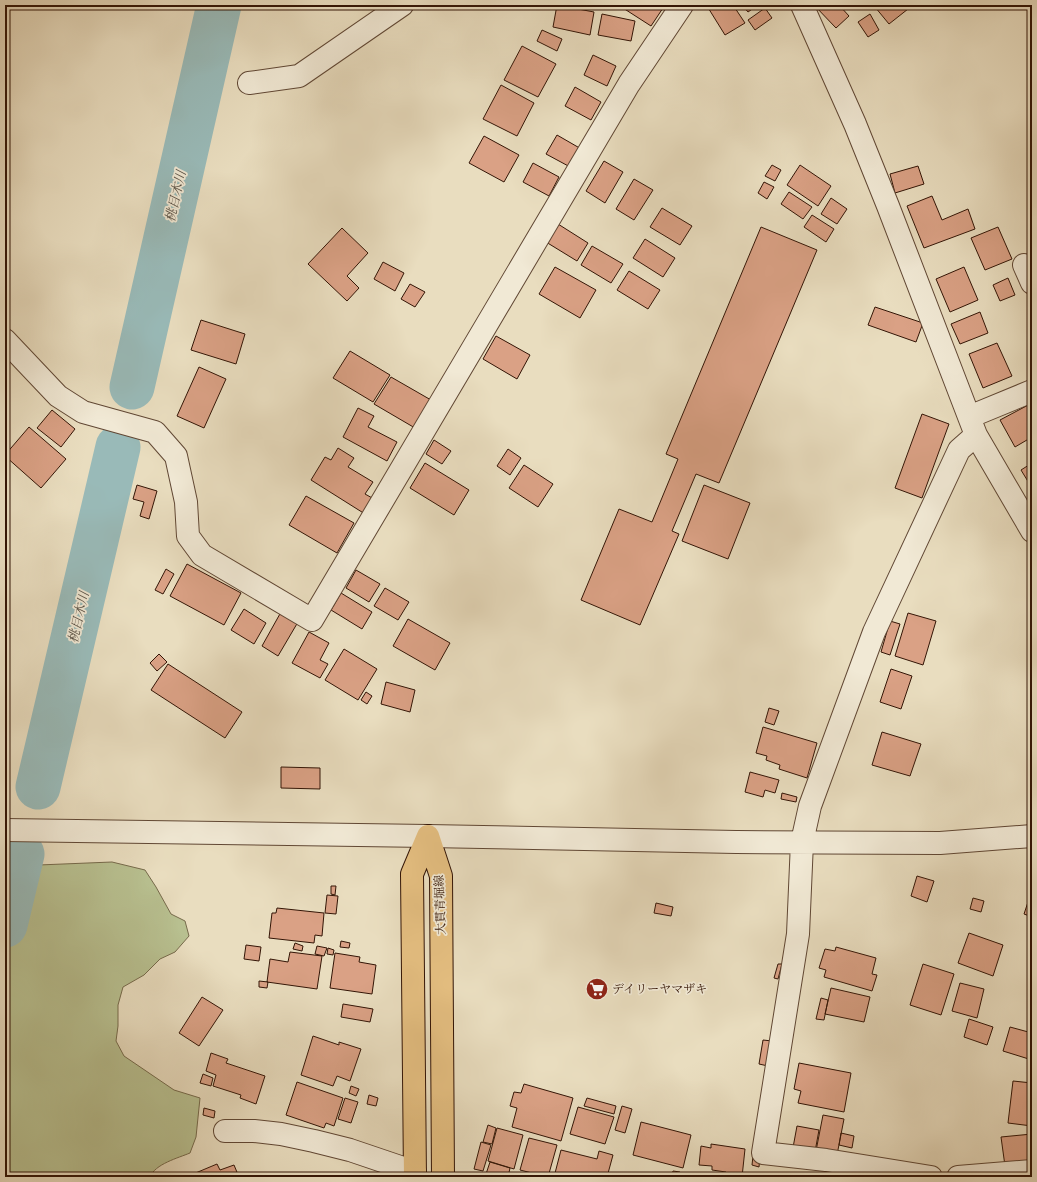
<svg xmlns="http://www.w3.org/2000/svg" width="1037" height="1182" viewBox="0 0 1037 1182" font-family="Vollkorn,'Noto Serif JP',serif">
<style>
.green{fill:#b8c090;stroke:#766a4b}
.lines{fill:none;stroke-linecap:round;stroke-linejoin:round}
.river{stroke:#99bab8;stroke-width:45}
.building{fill:#daa185;stroke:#331506}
.minor-casing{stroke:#604734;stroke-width:24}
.major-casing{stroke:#331506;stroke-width:24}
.minor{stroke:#f1e9d5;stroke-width:22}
.major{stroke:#e4be80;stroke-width:22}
.labels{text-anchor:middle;stroke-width:3.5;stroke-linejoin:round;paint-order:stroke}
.street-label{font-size:12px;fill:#331506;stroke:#f1e9d5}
.poi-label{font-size:12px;fill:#331506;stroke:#f1e9d5;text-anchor:start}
.water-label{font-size:13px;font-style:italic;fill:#574f44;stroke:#f1e9d5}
</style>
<rect width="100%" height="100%" fill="#e9ddbf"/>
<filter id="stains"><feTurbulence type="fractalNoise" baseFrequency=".005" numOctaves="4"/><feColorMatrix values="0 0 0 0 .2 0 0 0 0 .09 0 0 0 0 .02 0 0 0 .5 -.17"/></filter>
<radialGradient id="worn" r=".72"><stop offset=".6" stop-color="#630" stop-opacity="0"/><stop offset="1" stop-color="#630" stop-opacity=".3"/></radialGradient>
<!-- green -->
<path class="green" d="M112,862L145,870L156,887L171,914L185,921L189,936L175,952L160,959L144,975L123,987L118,1005V1026L116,1041L124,1056L174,1090L200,1098L196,1137L190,1153C178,1158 155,1164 150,1177H5V867L14,866Z"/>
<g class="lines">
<!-- river -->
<path class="river" d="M132,387L219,5
M38,787L118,447
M5,925L22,854"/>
</g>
<!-- building -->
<path class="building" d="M557,5L594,12L590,35L553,27Z
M624,5H665L651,26L623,8Z
M709,5H733L745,23L725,35L707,6Z
M742,5H758L748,12Z
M814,5H839L849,16L836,28Z
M878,5H905L908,9L889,24L875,7Z
M765,8L772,18L755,30L748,20Z
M602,14L635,21L631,41L598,35Z
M870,14L879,30L868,37L858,22Z
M542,30L562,39L557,51L537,41Z
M522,46L556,64L538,97L504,80Z
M593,55L616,66L607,86L584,75Z
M501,85L534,103L517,136L483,119Z
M575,87L601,102L591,120L565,106Z
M557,135L583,150L572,168L546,154Z
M484,136L519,155L504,182L469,163Z
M604,161L623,172L605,203L586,191Z
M533,163L559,177L549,196L523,182Z
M772,165L781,170L775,181L765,176Z
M800,165L831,186L818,206L787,185Z
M918,166L924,184L895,193L890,174Z
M634,179L653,190L634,220L616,209Z
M764,182L774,187L767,199L758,193Z
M789,192L812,207L803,219L781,204Z
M932,196L942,220L968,209L975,229L924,248L907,206Z
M831,198L847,209L837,224L821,214Z
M662,208L692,226L680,245L650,227Z
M812,215L834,229L826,242L804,227Z
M558,224L588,243L577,261L546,242Z
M761,227L817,250L719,483L696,474L672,531L679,534L640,625L581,600L619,509L652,522L678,459L666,454Z
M998,227L1012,259L985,270L971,238Z
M342,228L368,253L347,276L359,288L347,301L308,264Z
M645,239L675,258L663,277L633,258Z
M592,246L623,264L611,283L581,265Z
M383,262L404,273L395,291L374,279Z
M555,267L596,290L580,318L539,294Z
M964,267L978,300L950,312L936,279Z
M629,271L660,290L648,309L617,290Z
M1008,278L1015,295L1000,301L993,285Z
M410,284L425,292L415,307L401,299Z
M875,307L923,323L916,342L868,325Z
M980,312L988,333L960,344L951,324Z
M201,320L245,334L236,364L191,350Z
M496,336L530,355L517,379L483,359Z
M997,343L1012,376L983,388L969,354Z
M350,351L390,375L373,402L333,378Z
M199,367L226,379L204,428L177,416Z
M391,377L431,400L415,428L374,404Z
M1032,403V437L1015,447L1000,420Z
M358,408L374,416L368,427L397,442L387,461L343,437Z
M52,410L75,429L61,447L37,428Z
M922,414L949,424L922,498L895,488Z
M29,427L66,459L41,488L5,456V455Z
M434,440L451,451L442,464L426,454Z
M338,448L354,458L348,467L373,482L365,494L374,499L365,514L311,480L325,457L331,460Z
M508,449L521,458L510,475L497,466Z
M425,463L469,490L454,515L410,488Z
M1032,463V488L1021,470Z
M524,465L553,484L538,507L509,488Z
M137,485L157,491L149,519L140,516L144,502L133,499Z
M704,485L750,503L728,559L682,541Z
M306,496L354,523L337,553L289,525Z
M187,564L241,593L224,625L170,596Z
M166,569L174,574L163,594L155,590Z
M356,570L380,584L369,602L346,588Z
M385,588L409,602L398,620L374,606Z
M341,593L372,612L362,629L331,610Z
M244,609L266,623L254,644L231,630Z
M281,612L298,622L278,656L262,646Z
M908,613L936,621L923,665L895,656Z
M408,619L450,643L435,670L393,646Z
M890,621L900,624L890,655L881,652Z
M309,632L329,643L320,660L328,664L320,678L292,663Z
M344,649L377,669L358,700L325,680Z
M159,654L167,662L157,671L150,663Z
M168,664L242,712L225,738L151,690Z
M891,669L912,676L901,709L880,702Z
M386,682L415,690L410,712L381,704Z
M366,692L372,696L367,704L361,700Z
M769,708L779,711L774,725L765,722Z
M763,727L817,743L807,778L779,769L780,765L766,760L767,756L756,753Z
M882,732L921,744L910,776L872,765Z
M281,767L320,768V789L281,788Z
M750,772L779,780L775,793L765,790L763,797L745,792Z
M782,793L797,797L796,802L781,799Z
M917,876L934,881L927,902L911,896Z
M331,886H336L335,895L331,894Z
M1032,890V917L1024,914Z
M327,895L338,896L336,914L325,913Z
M973,898L984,901L981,912L970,909Z
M656,903L673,907L671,916L654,913Z
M277,908L324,913L322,936L315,935L314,943L269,938L272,913H276Z
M969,933L1003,945L993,976L958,963Z
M341,941L350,943L349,948L340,947Z
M295,943L303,946L302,951L293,949Z
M246,945L261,947L259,961L244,959Z
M317,946L327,948L324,956L315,954Z
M836,947L876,958L872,974L877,975L872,991L824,977L826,970L819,968L825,949L835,951Z
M328,948L334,950L333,955L327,954Z
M290,952L322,956L317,989L267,982L270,959L288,962Z
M335,953L360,957L359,962L376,965L372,994L330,988Z
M778,964H782L778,979L774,978Z
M923,964L954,974L941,1015L910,1005Z
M259,981L268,982L267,988L259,987Z
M960,983L984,989L977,1018L952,1011Z
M831,988L870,997L864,1022L825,1014Z
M202,997L223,1010L199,1046L179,1033Z
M821,998L828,1000L824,1020L816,1019Z
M343,1004L373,1009L370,1022L341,1017Z
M969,1019L993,1027L987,1045L964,1037Z
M1010,1027L1032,1033V1060L1003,1051Z
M313,1036L339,1045V1042L361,1049L350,1081L337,1076L333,1086L301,1075Z
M763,1040L772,1041L768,1066L759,1064Z
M211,1053L228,1059L226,1063L265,1076L256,1104L240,1098L241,1095L213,1086L216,1075L206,1071Z
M799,1063L851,1073L844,1112L798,1103L801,1091L794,1089Z
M203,1074L213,1078L211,1086L200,1083Z
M1013,1081L1032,1083V1126L1008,1123Z
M297,1082L343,1098L334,1126L326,1123L324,1128L286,1115Z
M524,1084L573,1098L561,1141L512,1127L517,1108L510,1106L514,1092L521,1093Z
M351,1086L359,1089L356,1096L349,1093Z
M369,1095L378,1098L376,1106L367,1104Z
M345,1098L358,1102L351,1123L338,1119Z
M587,1098L616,1106L614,1114L584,1106Z
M622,1106L632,1109L625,1133L615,1130Z
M578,1107L614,1117L605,1144L570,1134Z
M204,1108L215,1111L214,1118L203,1115Z
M823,1115L844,1119L836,1160L815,1156Z
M641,1122L691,1135L683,1168L633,1155Z
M488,1125L496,1128L492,1144L483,1142Z
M797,1126L819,1130L814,1157L792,1153Z
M497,1128L523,1135L514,1169L488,1161Z
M841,1133L854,1136L852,1148L839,1145Z
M1032,1134V1162L1005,1166L1001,1137Z
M529,1138L557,1145L548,1177L520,1170Z
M481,1142L491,1145L483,1171L474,1169Z
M711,1144L745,1149L742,1177H725L726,1172L712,1170V1166L699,1165L701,1146L711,1148Z
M561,1150L597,1159L599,1151L613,1155L607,1177H554Z
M753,1156L760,1157L759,1167L752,1165Z
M490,1162L510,1168L508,1177H485Z
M217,1164L220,1170L234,1165L239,1177H186Z
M673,1171L680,1172L679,1177H671Z"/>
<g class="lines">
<!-- minor casing -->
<g class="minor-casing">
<path id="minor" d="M802,5L855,124L888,206L976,435L1032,531
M249,83L299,76L402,5
M1024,265L1032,283
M5,340L58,396L83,412L155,432L176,456L186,502L188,536L202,555L312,620L629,84L682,5
M969,417L1032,391
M5,830L428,836L736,842L940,843L1032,836
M225,1131H254L281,1134L314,1141L350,1150L415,1172
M931,1177L826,1160L763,1153L798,934L802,842L810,806L874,632L959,450L976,435
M958,1177L1032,1171"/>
</g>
<!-- major casing -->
<g class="major-casing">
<path id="major" d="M428,836L441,876L443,1177
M415,1177L412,874L428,836"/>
</g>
<!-- minor -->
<use href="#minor" class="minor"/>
<!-- major -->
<use href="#major" class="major"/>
</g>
<!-- icons -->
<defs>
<g id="supermarket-disc" transform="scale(1.15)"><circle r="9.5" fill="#8f2418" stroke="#f1e9d5"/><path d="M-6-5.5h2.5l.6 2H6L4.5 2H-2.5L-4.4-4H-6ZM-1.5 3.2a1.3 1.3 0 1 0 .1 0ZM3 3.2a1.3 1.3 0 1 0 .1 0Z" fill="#fff"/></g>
</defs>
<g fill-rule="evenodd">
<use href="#supermarket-disc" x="597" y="989"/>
</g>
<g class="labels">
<!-- street labels -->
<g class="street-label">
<text transform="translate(440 905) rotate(-92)" y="4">大貫青堀線</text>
</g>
<!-- poi labels -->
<g class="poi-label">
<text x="612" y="993">デイリーヤマザキ</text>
</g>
<!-- water labels -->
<g class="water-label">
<text transform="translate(175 196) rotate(-77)" y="5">桃目木川</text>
<text transform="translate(78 617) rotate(-77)" y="5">桃目木川</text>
</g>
</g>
<!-- margin -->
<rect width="1037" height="1182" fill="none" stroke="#e9ddbf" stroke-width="20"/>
<rect x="6" y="6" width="1025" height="1170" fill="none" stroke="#331506" stroke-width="2"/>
<rect x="10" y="10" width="1017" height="1162" fill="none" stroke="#331506"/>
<rect width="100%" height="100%" filter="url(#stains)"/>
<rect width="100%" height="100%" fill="url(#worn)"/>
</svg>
